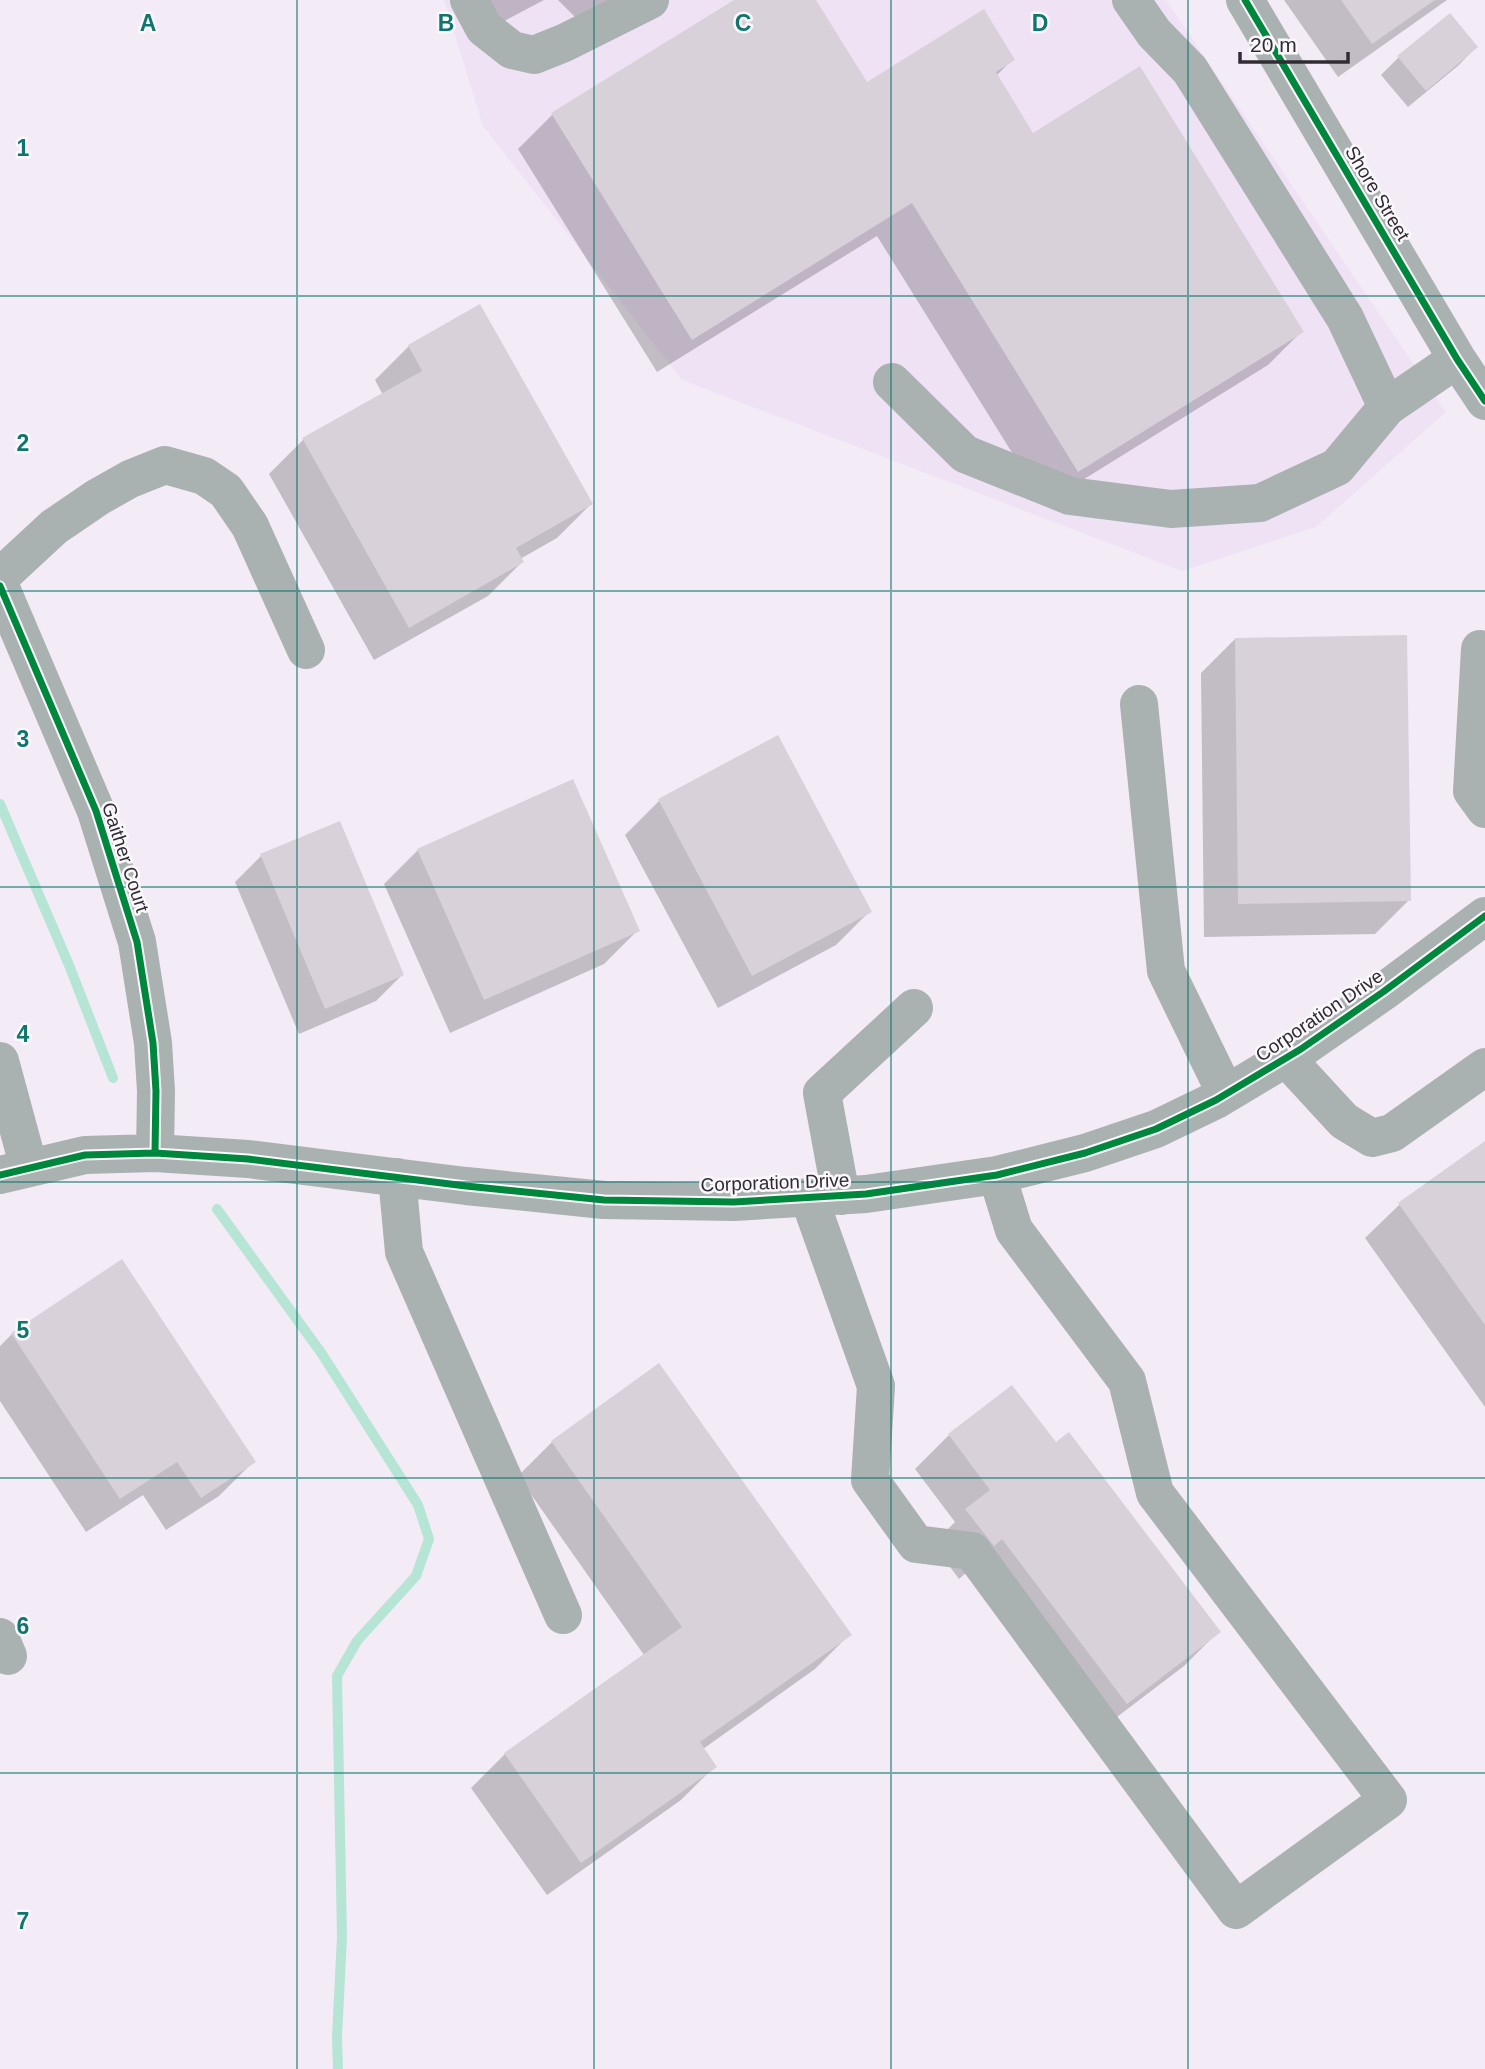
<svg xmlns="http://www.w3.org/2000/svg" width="1485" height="2069" viewBox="0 0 1485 2069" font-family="Helvetica,sans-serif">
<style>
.built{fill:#efe2f5}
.shadow{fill:#0003}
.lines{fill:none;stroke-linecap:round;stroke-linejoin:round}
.stream{stroke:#b6e5d5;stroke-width:10}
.building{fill:#d8d1da}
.minor{stroke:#aab1b1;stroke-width:38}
.cycleway-casing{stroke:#fbf8fc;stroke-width:11}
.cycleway{stroke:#00873e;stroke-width:7}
.grid{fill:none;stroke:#0f766e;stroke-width:2;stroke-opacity:0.55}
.labels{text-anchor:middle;stroke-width:5;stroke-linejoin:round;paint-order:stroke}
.street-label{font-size:19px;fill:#312c34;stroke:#fbf8fc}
.grid-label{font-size:23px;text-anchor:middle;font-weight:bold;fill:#0f766e;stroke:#fbf8fc;stroke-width:5;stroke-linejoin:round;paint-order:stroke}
</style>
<rect width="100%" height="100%" fill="#f3ebf6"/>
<!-- built -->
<path class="built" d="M444,0H1166L1446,412L1316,527L1182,571L682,380L483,126Z"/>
<!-- shadow -->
<path class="shadow" d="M454,0H544L474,37Z
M558,0H612L578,20Z
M737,0H814L866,85L1013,59L996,76L1032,135L1302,331L1268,365L1044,504L877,236L657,372L518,149L552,115Z
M1284,0H1447L1338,77Z
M1476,47L1459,65L1408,107L1381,75L1398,58Z
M409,346L591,504L557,538L520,559L522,562L488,596L374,660L269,474L303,440L383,395L375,380Z
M1235,639L1409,900L1375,934L1204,937L1201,673Z
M659,801L870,911L836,945L718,1008L625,835Z
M418,850L638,930L604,964L450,1033L384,884Z
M261,856L402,975L376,1001L299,1034L235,882Z
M1485,1143V1407L1365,1238L1399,1205Z
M12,1334L253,1462L219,1496L166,1530L143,1495L86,1532L0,1401V1346Z
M949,1435L1218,1632L1184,1666L1092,1736L967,1572L959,1579L933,1544L955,1522L915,1469Z
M552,1442L849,1635L815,1669L703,1749L715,1766L681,1800L547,1895L471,1788L505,1754L644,1655L518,1476Z"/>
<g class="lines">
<!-- stream -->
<path class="stream" d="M0,804L69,965L113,1078
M217,1209L322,1354L418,1505L429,1539L416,1576L357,1641L337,1676L342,1937L337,2037L338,2069"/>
</g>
<!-- building -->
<path class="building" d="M734,0H816L867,82L984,9L1015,60L996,72L1033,133L1140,66L1304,332L1078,472L912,203L692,340L551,113Z
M1341,0H1435L1372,44Z
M1450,13L1478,47L1426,91L1397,56Z
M480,304L593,504L516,548L524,562L409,628L302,438L422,371L408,345Z
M1407,635L1411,901L1238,904L1235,638Z
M778,735L872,912L752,976L658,799Z
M573,779L640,931L484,1000L417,849Z
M340,821L404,975L325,1009L260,854Z
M1485,1141V1325L1398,1203Z
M122,1259L256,1462L201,1498L177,1462L120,1499L11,1333Z
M659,1363L852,1635L700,1742L717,1767L581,1863L504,1753L682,1627L551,1441Z
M1012,1385L1056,1442L1069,1432L1221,1632L1127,1704L1002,1539L994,1546L965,1509L990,1490L948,1434Z"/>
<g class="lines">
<!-- minor -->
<path class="minor" d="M469,0L484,28L512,50L534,55L564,43L650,0
M1131,0L1154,33L1190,70L1345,318L1387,407
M1245,0L1457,359L1485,401
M892,382L965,454L1070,496L1171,509L1260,503L1337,467L1387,407L1457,359
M0,577L54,527L98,497L130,479L165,465L204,476L226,491L250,526L306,650
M0,586L96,811L137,942L153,1043L156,1091L155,1153
M1480,649L1472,791L1485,809
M1139,704L1166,971L1226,1094
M1286,1058L1344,1121L1372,1138L1392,1133L1485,1067
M0,1061L29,1168
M0,1175L85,1155L155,1153L248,1159L466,1186L604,1200L734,1202L866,1194L997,1175L1085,1153L1156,1129L1216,1100L1301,1049L1383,992L1485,916
M397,1177L404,1252L563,1615
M841,1196L822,1093L914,1008
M809,1198L876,1386L870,1480L916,1544L972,1551L1236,1910L1388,1800L1155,1493L1127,1381L1014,1230L997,1175
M0,1637L8,1656"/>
<!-- cycleway casing -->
<g class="cycleway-casing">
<path id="cycleway" d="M1245,0L1457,359L1485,401
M0,586L96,811L137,942L153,1043L156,1091L155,1153
M0,1175L85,1155L155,1153L248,1159L466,1186L604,1200L734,1202L866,1194L997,1175L1085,1153L1156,1129L1216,1100L1301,1049L1383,992L1485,916"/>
</g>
<!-- cycleway -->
<use href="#cycleway" class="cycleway"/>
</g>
<!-- grid -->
<path class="grid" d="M297,0V2069M594,0V2069M891,0V2069M1188,0V2069M0,296H1485M0,591H1485M0,887H1485M0,1182H1485M0,1478H1485M0,1773H1485"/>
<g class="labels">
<!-- street labels -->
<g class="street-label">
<text transform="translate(1378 193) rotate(59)" y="7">Shore Street</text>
<text transform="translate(126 857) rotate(72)" y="7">Gaither Court</text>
<text transform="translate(1319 1015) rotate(-34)" y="7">Corporation Drive</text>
<text transform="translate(775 1182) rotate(-2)" y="7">Corporation Drive</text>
</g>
</g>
<g class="grid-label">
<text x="148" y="31">A</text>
<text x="446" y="31">B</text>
<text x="743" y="31">C</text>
<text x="1040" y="31">D</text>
<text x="23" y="156">1</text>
<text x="23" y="451">2</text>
<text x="23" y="747">3</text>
<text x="23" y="1042">4</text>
<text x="23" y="1338">5</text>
<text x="23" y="1634">6</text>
<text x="23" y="1929">7</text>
</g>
<!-- scale -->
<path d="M1240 52v10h108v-10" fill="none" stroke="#312c34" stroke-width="3.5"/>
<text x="1250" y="52" font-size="21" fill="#312c34" stroke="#fbf8fc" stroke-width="5" paint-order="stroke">20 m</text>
</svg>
